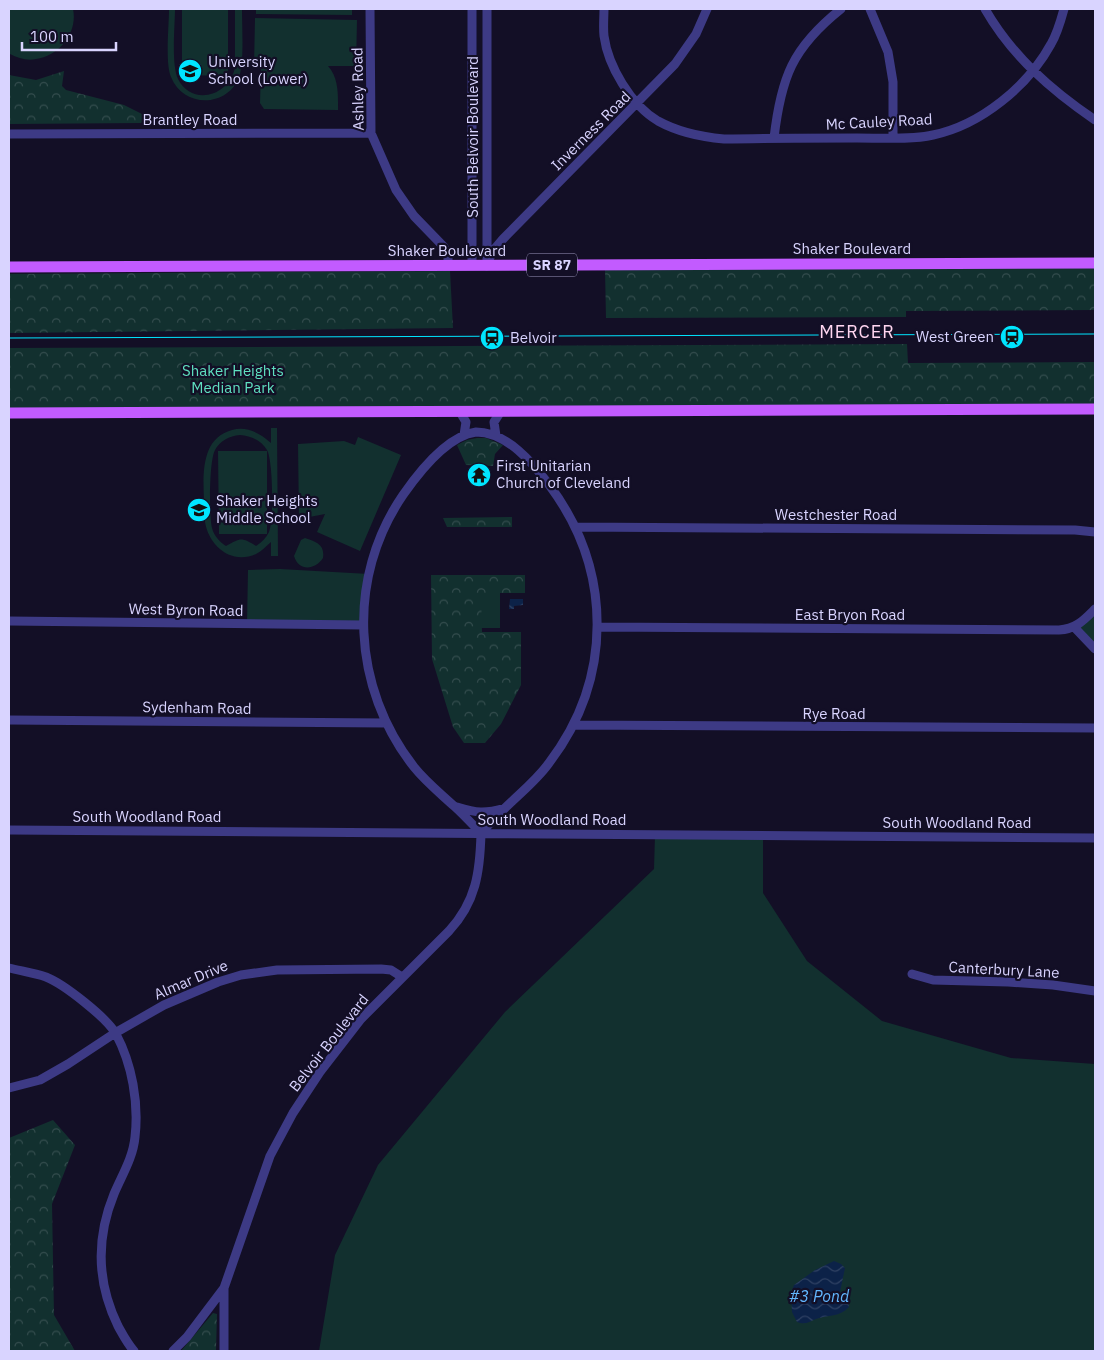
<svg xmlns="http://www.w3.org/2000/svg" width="1104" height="1360" viewBox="0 0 1104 1360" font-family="'IBM Plex Sans',sans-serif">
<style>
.grass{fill:#12302f;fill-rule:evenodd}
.forest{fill:url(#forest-crowns)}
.water{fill:url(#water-waves)}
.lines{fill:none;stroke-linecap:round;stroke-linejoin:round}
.minor{stroke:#3d3a85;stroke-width:9}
.major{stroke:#c25bff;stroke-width:11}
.tram{stroke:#00e5ff;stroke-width:1}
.labels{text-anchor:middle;stroke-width:4.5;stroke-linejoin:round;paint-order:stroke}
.shield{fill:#130f26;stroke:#9e99be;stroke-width:1}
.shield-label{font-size:14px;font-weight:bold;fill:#d9d4ff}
.poi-label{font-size:15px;fill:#d9d4ff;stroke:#130f26;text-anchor:start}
.street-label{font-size:15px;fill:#d9d4ff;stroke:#130f26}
.park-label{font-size:15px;fill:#5fe0c0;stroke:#130f26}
.water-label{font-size:16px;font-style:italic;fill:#62b6ff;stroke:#130f26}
.quarter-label{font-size:18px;letter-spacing:1px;fill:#ffd6f0;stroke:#130f26}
</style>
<defs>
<pattern id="forest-crowns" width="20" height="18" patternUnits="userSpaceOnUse" patternTransform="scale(1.25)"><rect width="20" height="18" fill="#12302f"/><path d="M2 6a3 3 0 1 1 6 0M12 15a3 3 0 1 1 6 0" fill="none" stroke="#344d4e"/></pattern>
<pattern id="water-waves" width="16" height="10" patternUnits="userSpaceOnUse" patternTransform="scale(1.25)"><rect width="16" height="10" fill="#0c2248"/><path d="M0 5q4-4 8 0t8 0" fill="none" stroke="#2f4163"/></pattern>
</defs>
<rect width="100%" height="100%" fill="#130f26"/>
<!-- grass -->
<path class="grass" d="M9,9H73C78,32 60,56 36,59C27,61 18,58 10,54Z
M169,9H175C175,26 171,64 178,79C192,107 230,96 235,67V9H242C242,25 244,59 240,74C231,107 184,110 171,77C165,63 169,26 169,9Z
M182,9H228V76L182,75Z
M256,9H352V15L256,14Z
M255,18L357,20L356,66H328C339,78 338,95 338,110L264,109L260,103L261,66H254Z
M271,428H277L278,556H271V542C266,546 262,551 256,554C231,565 209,546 205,522C205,492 194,440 232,430C247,426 260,433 271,443ZM240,435C251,436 261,440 267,450C273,460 274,520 269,532C266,538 262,542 256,546C241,537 241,538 226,546C220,542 214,536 212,528C209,516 209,461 215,450C220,441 229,436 240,435Z
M358,437L401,455L360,551L317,532L325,514L299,519L298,444L344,441L355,445Z
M218,451H267V534H219Z
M305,538C316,542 325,544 323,558C315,570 299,572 294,556L301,540Z
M280,569L369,574L363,625L247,624L248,570Z
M481,593H500V628H481Z
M1095,609V649L1082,637L1079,625Z
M655,835L763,836V893L807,961L882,1021L1011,1058L1095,1064V1351H319L335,1255L378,1165L505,1012L654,869Z"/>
<!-- forest -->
<path class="forest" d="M64,71L62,86L66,90L124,105L144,115V120L141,123L9,124V75L36,80Z
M1095,267V310L906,311V317L606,318L605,269Z
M450,271L453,328L9,333V274Z
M907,344L908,363L1095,362V409L9,413V348Z
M477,438H486L503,445L495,454L493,466L466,465L457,445L467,440Z
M512,517V527H447L443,518Z
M431,575H525V593H481L482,632H521V685L501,724L485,743H464L453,727L432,659Z
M53,1120L75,1145L52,1204L54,1315L75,1351H9V1138Z
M213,1313L217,1314L216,1351H181Z"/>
<!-- water -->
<path class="water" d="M510,599H523V605L514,606V609H509Z
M834,1261L841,1264L845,1268L840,1292L848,1302L849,1307C840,1317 828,1315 816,1319C809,1322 805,1325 797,1322L792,1312L791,1293L794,1285L815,1270Z"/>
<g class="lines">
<!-- minor -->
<path class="minor" d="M370,9L371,133L396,190L414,216L444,247L448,255V265
M472,9V265
M604,9C604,17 603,27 604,36C608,66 631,105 658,121C678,132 701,137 724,139C768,138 813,138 857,138C881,138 911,140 933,135C981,125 1028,86 1051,44C1057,34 1061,20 1064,9
M870,9L888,52L893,82V138
M985,9C1012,56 1051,90 1095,120
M9,134L371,133
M774,138C781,78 792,48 841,9
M487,260V9
M487,266L492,252L503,239L675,64L696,34L707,9
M460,412L466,422L464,435
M476,432C507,432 533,463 550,486C613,571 613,679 549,763C536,781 520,793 504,809C496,816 489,825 481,833C472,824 464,815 454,806C440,793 426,782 414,767C352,688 346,578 403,495C419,472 447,436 476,432Z
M496,436L494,422L501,411
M576,527L1075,530L1095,532
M9,621L363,625
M598,627L1059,630C1076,629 1084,620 1095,609
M1074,627L1095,649
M9,720L386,723
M573,725L1095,728
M457,807C477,813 484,814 505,808
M9,830L1095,838
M9,968C21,971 34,973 46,977C64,984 107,1018 116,1034C132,1064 139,1103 135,1137C133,1158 122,1175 114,1194C96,1238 97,1283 118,1326C123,1335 127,1343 134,1351
M912,974L933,980L1008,982L1053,985L1095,991
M9,1088L40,1080L68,1064L115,1033L164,1005L218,982L241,975L277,970L381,969L391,970L402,977
M173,1351L187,1337L224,1288
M224,1351V1288L270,1156L293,1113L320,1072L361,1019L449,931C476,902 480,872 481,833"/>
<!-- major -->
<path class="major" d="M9,267L1095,263
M9,413L1095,409"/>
<!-- tram -->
<path class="tram" d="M9,338L1095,334"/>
</g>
<!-- icons -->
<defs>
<g id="school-disc" transform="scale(1.25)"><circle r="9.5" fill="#00e5ff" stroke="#130f26"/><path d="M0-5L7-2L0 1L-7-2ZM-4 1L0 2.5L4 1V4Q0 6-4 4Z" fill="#111"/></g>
<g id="station-disc" transform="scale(1.25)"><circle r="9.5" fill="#00e5ff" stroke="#130f26"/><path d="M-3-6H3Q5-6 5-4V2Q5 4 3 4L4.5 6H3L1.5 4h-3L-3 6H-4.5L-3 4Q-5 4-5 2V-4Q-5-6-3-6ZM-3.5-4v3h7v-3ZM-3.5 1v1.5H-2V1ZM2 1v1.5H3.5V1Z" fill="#111"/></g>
<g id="temple-disc" transform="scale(1.25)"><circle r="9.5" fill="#00e5ff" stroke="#130f26"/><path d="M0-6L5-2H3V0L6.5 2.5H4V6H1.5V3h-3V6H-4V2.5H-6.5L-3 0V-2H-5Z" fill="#111"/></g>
</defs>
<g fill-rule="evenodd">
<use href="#school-disc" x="190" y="71"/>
<use href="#station-disc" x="1012" y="337"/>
<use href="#station-disc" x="492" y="338"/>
<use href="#temple-disc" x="479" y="475"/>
<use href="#school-disc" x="199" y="510"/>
</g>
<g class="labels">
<!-- shield labels -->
<rect class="shield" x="527" y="253.5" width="50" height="23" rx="4"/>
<g class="shield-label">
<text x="552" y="270">SR 87</text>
</g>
<!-- poi labels -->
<g class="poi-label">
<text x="208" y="67">University<tspan x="208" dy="17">School (Lower)</tspan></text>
<text x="994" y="342" text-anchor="end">West Green</text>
<text x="510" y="343">Belvoir</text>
<text x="496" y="471">First Unitarian<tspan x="496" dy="17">Church of Cleveland</tspan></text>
<text x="216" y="506">Shaker Heights<tspan x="216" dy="17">Middle School</tspan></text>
</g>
<!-- street labels -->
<g class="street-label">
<text transform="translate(358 89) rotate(-91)" y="5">Ashley Road</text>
<text x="190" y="125">Brantley Road</text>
<text transform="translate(879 122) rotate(-3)" y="5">Mc Cauley Road</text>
<text transform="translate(591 131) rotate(-45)" y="5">Inverness Road</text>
<text transform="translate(473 137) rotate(-90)" y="5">South Belvoir Boulevard</text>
<text x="852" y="254">Shaker Boulevard</text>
<text x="447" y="256">Shaker Boulevard</text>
<text x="836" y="520">Westchester Road</text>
<text transform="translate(186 610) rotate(1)" y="5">West Byron Road</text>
<text x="850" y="620">East Bryon Road</text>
<text transform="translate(197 708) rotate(1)" y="5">Sydenham Road</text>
<text x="834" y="719">Rye Road</text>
<text x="147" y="822">South Woodland Road</text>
<text x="552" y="825">South Woodland Road</text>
<text x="957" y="828">South Woodland Road</text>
<text transform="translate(1004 970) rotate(3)" y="5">Canterbury Lane</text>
<text transform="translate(191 980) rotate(-23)" y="5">Almar Drive</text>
<text transform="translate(329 1043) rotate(-52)" y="5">Belvoir Boulevard</text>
</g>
<!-- park labels -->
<g class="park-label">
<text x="233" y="376">Shaker Heights<tspan x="233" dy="17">Median Park</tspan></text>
</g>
<!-- water labels -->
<g class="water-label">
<text x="819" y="1302">#3 Pond</text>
</g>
<!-- quarter labels -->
<g class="quarter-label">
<text x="857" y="338">MERCER</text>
</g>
</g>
<!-- border -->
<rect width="1104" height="1360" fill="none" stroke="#d9d4ff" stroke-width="20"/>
<!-- scale -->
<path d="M22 42v8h94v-8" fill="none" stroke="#d9d4ff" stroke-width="2.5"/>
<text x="30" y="42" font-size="15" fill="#d9d4ff" stroke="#130f26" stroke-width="4" paint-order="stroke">100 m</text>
</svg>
